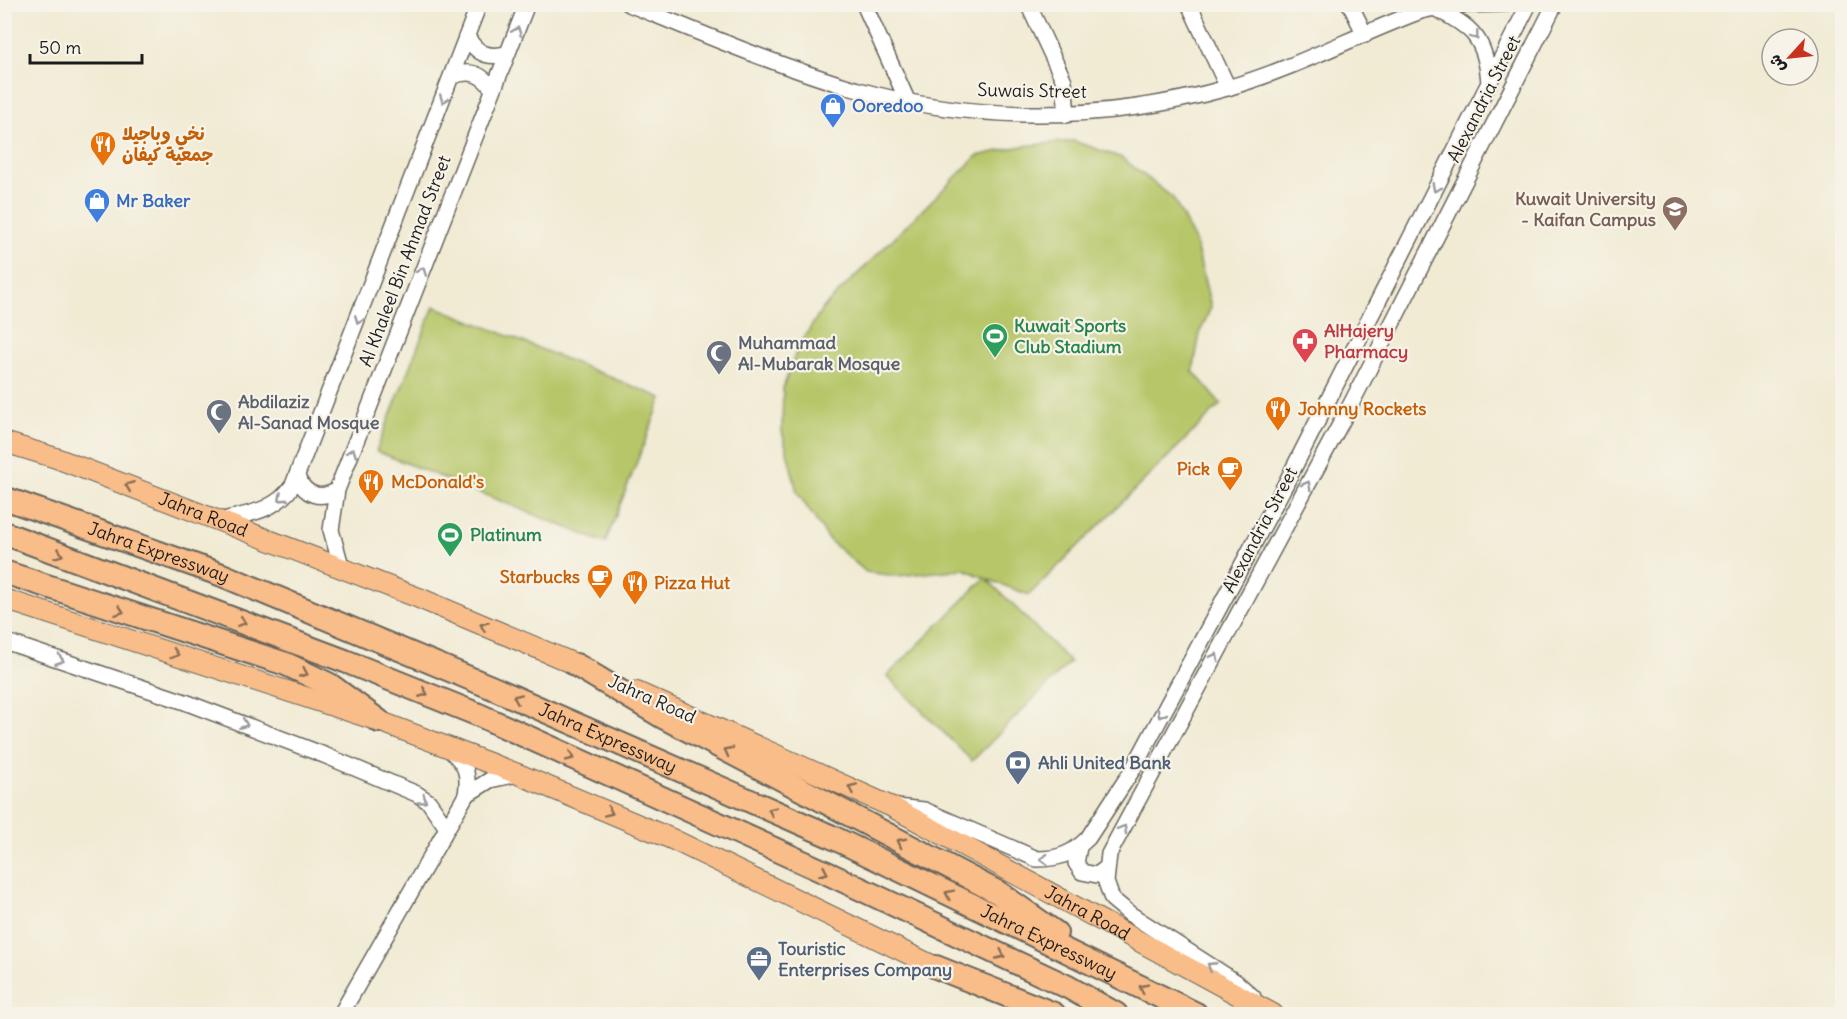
<svg xmlns="http://www.w3.org/2000/svg" width="1847" height="1019" viewBox="0 0 1847 1019" font-family="Delius,'Playpen Sans Arabic',sans-serif">
<style>
.pitch{fill:#b6c668;stroke:#697142;stroke-width:1.5}
.lines{fill:none;stroke-linecap:round;stroke-linejoin:round}
.minor-casing{stroke:#67645c;stroke-width:18}
.major-casing{stroke:#67645c;stroke-width:22}
.highway-casing{stroke:#67645c;stroke-width:26}
.minor{stroke:#fff;stroke-width:15}
.major{stroke:#f8bd89;stroke-width:20}
.highway{stroke:#f8bd89;stroke-width:22}
.oneway{stroke:#999}
.oneway2{stroke:#8a6c52}
.labels{text-anchor:middle;stroke-width:4.5;stroke-linejoin:round;paint-order:stroke}
.street-label{font-size:18px;fill:#1c1c1c;stroke:#f7f3e8}
.shop-label{font-size:18px;font-weight:bold;fill:#366cbe;stroke:#f7f3e8;text-anchor:start}
.food-label{font-size:18px;font-weight:bold;fill:#c56008;stroke:#f7f3e8;text-anchor:start}
.education-label{font-size:18px;font-weight:bold;fill:#785e54;stroke:#f7f3e8;text-anchor:end}
.leisure-label{font-size:18px;font-weight:bold;fill:#27864d;stroke:#f7f3e8;text-anchor:start}
.health-label{font-size:18px;font-weight:bold;fill:#be3a42;stroke:#f7f3e8;text-anchor:start}
.worship-label{font-size:18px;font-weight:bold;fill:#5b616d;stroke:#f7f3e8;text-anchor:start}
.service-label{font-size:18px;font-weight:bold;fill:#4e5e75;stroke:#f7f3e8;text-anchor:start}
</style>
<rect width="100%" height="100%" fill="#f7f3e8"/>
<filter id="ink" filterUnits="userSpaceOnUse"><feTurbulence type="fractalNoise" baseFrequency=".0167" numOctaves="2"/><feDisplacementMap in="SourceGraphic" scale="12" xChannelSelector="R" yChannelSelector="G"/><feConvolveMatrix kernelMatrix="1 2 1 2 8 2 1 2 1" color-interpolation-filters="sRGB"/></filter>
<filter id="wash" filterUnits="userSpaceOnUse"><feTurbulence type="fractalNoise" baseFrequency=".008" numOctaves="4" result="noise"/><feDisplacementMap in="SourceGraphic" scale="24" xChannelSelector="R" yChannelSelector="G"/><feGaussianBlur stdDeviation="1.35" result="paint"/><feColorMatrix in="noise" values="0 0 0 0 0 0 0 0 0 0 0 0 0 0 0 0 0 1.4 0 .05"/><feComposite in="paint" operator="in"/></filter>
<g filter="url(#wash)">
<rect width="100%" height="100%" fill="#f1ebd4"/>
<!-- pitch -->
<path class="pitch" d="M1074,141L1122,158L1173,198L1195,241L1211,307L1200,333L1193,371L1221,404L1029,595L987,579L1070,662L972,761L887,676L985,578L964,569L897,576L866,572L829,540L797,492L782,431L783,388L798,347L823,308L977,156L1022,146Z
M434,306L662,398L605,543L376,451Z"/>
</g>
<g filter="url(#ink)">
<g class="lines">
<!-- minor casing -->
<g class="minor-casing">
<path id="minor" d="M629,4C703,34 778,66 855,89C974,123 1107,122 1227,88C1294,69 1356,35 1421,11L1449,5L1504,4
M864,4L907,100
M1028,4L1064,81L1067,115
M1189,4L1228,88
M1350,4L1365,35
M1434,8C1473,27 1486,39 1489,83
M468,38C477,54 490,59 508,53
M453,76C470,69 483,74 493,90
M297,477C305,495 320,501 337,490
M218,521C247,514 275,512 293,485L479,4
M342,569L331,530L337,490L527,4
M4,641L185,702L324,755L417,794L429,802L447,828
M451,751C467,765 469,775 466,795
M897,807L924,810L1037,859C1059,859 1072,854 1088,838L1133,769L1285,485L1529,4
M1079,847L1076,863L1082,872L1097,875L1105,869
M1253,997L1236,982L1130,914L1112,899L1106,882L1109,854L1349,408L1555,4
M341,1014L466,795L490,780L517,774"/>
</g>
<!-- major casing -->
<g class="major-casing">
<g id="major">
<path id="s1" d="M4,442L56,458L419,598L589,670"/>
<path d="M4,599L379,721L518,774L672,839L948,973"/>
<path id="s2" d="M637,692L892,807L1273,1014"/>
</g>
</g>
<!-- highway casing -->
<g class="highway-casing">
<g id="highway">
<path id="s3" d="M4,498L222,575L493,688L830,836L1196,1014"/>
<path d="M4,533L345,661L479,715L827,873L1068,987L1116,1014"/>
<path d="M4,572L286,664L330,685L379,721"/>
<path d="M576,665L663,717L999,893L1056,933"/>
<path d="M936,967L1054,1014"/>
</g>
</g>
<!-- minor -->
<use href="#minor" class="minor"/>
<!-- major -->
<use href="#major" class="major"/>
<!-- highway -->
<use href="#highway" class="highway"/>
</g>
<!-- one-way arrows -->
<defs><path id="oneway-chevron" d="M-2-3.5L2.5 0L-2 3.5" fill="none" stroke-width="1.6" stroke-linecap="round" stroke-linejoin="round" transform="scale(1.5)"/></defs>
<g class="oneway">
<use href="#oneway-chevron" transform="translate(517 31) rotate(-68)"/>
<use href="#oneway-chevron" transform="translate(1475 36) rotate(52)"/>
<use href="#oneway-chevron" transform="translate(444 99) rotate(110)"/>
<use href="#oneway-chevron" transform="translate(1436 188) rotate(117)"/>
<use href="#oneway-chevron" transform="translate(422 271) rotate(-69)"/>
<use href="#oneway-chevron" transform="translate(359 320) rotate(111)"/>
<use href="#oneway-chevron" transform="translate(352 452) rotate(-69)"/>
<use href="#oneway-chevron" transform="translate(1307 485) rotate(-62)"/>
<use href="#oneway-chevron" transform="translate(282 498) rotate(137)"/>
<use href="#oneway-chevron" transform="translate(1215 657) rotate(-62)"/>
<use href="#oneway-chevron" transform="translate(60 660) rotate(19)"/>
<use href="#oneway-chevron" transform="translate(1161 714) rotate(118)"/>
<use href="#oneway-chevron" transform="translate(244 724) rotate(21)"/>
<use href="#oneway-chevron" transform="translate(423 800) rotate(36)"/>
<use href="#oneway-chevron" transform="translate(1123 829) rotate(-60)"/>
<use href="#oneway-chevron" transform="translate(1044 859) rotate(-177)"/>
<use href="#oneway-chevron" transform="translate(1211 966) rotate(-147)"/>
</g>
<g class="oneway2">
<use href="#oneway-chevron" transform="translate(129 486) rotate(-159)"/>
<use href="#oneway-chevron" transform="translate(59 554) rotate(21)"/>
<use href="#oneway-chevron" transform="translate(120 611) rotate(19)"/>
<use href="#oneway-chevron" transform="translate(242 622) rotate(21)"/>
<use href="#oneway-chevron" transform="translate(484 626) rotate(-157)"/>
<use href="#oneway-chevron" transform="translate(175 654) rotate(18)"/>
<use href="#oneway-chevron" transform="translate(304 673) rotate(25)"/>
<use href="#oneway-chevron" transform="translate(424 693) rotate(22)"/>
<use href="#oneway-chevron" transform="translate(517 698) rotate(-156)"/>
<use href="#oneway-chevron" transform="translate(728 751) rotate(-152)"/>
<use href="#oneway-chevron" transform="translate(570 757) rotate(24)"/>
<use href="#oneway-chevron" transform="translate(852 788) rotate(-156)"/>
<use href="#oneway-chevron" transform="translate(772 811) rotate(-156)"/>
<use href="#oneway-chevron" transform="translate(609 812) rotate(23)"/>
<use href="#oneway-chevron" transform="translate(901 842) rotate(-152)"/>
<use href="#oneway-chevron" transform="translate(824 872) rotate(25)"/>
<use href="#oneway-chevron" transform="translate(949 894) rotate(-154)"/>
<use href="#oneway-chevron" transform="translate(1001 955) rotate(25)"/>
<use href="#oneway-chevron" transform="translate(1143 988) rotate(-153)"/>
</g>
</g>
<!-- icons -->
<defs>
<g id="shop-pin" transform="scale(1.35)"><path d="M0 17L-7.5 6A9.5 9.5 0 1 1 7.5 6Z" fill="#3f7fe0" stroke="#f7f3e8"/><path d="M-5-2.5h2.3a2.7 3.5 0 0 1 5.4 0H5L5.5 6h-11ZM-1.5-2.5h3a1.5 2.3 0 0 0-3 0Z" fill="#fff"/></g>
<g id="restaurant-pin" transform="scale(1.35)"><path d="M0 17L-7.5 6A9.5 9.5 0 1 1 7.5 6Z" fill="#e8710a" stroke="#f7f3e8"/><path d="M-5-6h1v4h1v-4h1v4h1v-4h1v5L-1.5 .5V6h-2V.5L-5-1ZM5-6V6H3V1.5H1.5Q1.5-4 5-6Z" fill="#fff"/></g>
<g id="university-pin" transform="scale(1.35)"><path d="M0 17L-7.5 6A9.5 9.5 0 1 1 7.5 6Z" fill="#8d6e63" stroke="#f7f3e8"/><path d="M0-5L7-2L0 1L-7-2ZM-4 1L0 2.5L4 1V4Q0 6-4 4Z" fill="#fff"/></g>
<g id="stadium-pin" transform="scale(1.35)"><path d="M0 17L-7.5 6A9.5 9.5 0 1 1 7.5 6Z" fill="#2e9e5b" stroke="#f7f3e8"/><path d="M0-5a6.5 5 0 1 0 0 10a6.5 5 0 1 0 0-10ZM-3.5-1.8h7v3.6h-7Z" fill="#fff"/></g>
<g id="pharmacy-pin" transform="scale(1.35)"><path d="M0 17L-7.5 6A9.5 9.5 0 1 1 7.5 6Z" fill="#e0444e" stroke="#f7f3e8"/><path d="M-2-6h4v4h4v4h-4v4h-4v-4h-4v-4h4Z" fill="#fff"/></g>
<g id="mosque-pin" transform="scale(1.35)"><path d="M0 17L-7.5 6A9.5 9.5 0 1 1 7.5 6Z" fill="#6b7280" stroke="#f7f3e8"/><path d="M3.5-4.9A6 6 0 1 0 3.5 4.9A5 5 0 1 1 3.5-4.9Z" fill="#fff"/></g>
<g id="cafe-pin" transform="scale(1.35)"><path d="M0 17L-7.5 6A9.5 9.5 0 1 1 7.5 6Z" fill="#e8710a" stroke="#f7f3e8"/><path d="M-5.5-4.5H6V0H3Q3 3.5 0 3.5H-2.5Q-5.5 3.5-5.5 0ZM3-3.2v2h1.7v-2ZM-6 4.5H4V6H-6Z" fill="#fff"/></g>
<g id="bank-pin" transform="scale(1.35)"><path d="M0 17L-7.5 6A9.5 9.5 0 1 1 7.5 6Z" fill="#5c6f8a" stroke="#f7f3e8"/><path d="M-6-4H6V4H-6ZM0-2.3a2.3 2.3 0 1 0 0 4.6a2.3 2.3 0 1 0 0-4.6Z" fill="#fff"/></g>
<g id="office-pin" transform="scale(1.35)"><path d="M0 17L-7.5 6A9.5 9.5 0 1 1 7.5 6Z" fill="#5c6f8a" stroke="#f7f3e8"/><path d="M-6-3h4V-5.5h4V-3h4V5H-6ZM-1-4.5V-3h2v-1.5ZM-6 0V1H6V0Z" fill="#fff"/></g>
</defs>
<g fill-rule="evenodd">
<use href="#shop-pin" x="833" y="106"/>
<use href="#restaurant-pin" x="103" y="144"/>
<use href="#shop-pin" x="97" y="201"/>
<use href="#university-pin" x="1675" y="209"/>
<use href="#stadium-pin" x="995" y="336"/>
<use href="#pharmacy-pin" x="1305" y="341"/>
<use href="#mosque-pin" x="719" y="353"/>
<use href="#restaurant-pin" x="1278" y="409"/>
<use href="#mosque-pin" x="219" y="412"/>
<use href="#cafe-pin" x="1230" y="469"/>
<use href="#restaurant-pin" x="371" y="482"/>
<use href="#stadium-pin" x="450" y="535"/>
<use href="#cafe-pin" x="600" y="577"/>
<use href="#restaurant-pin" x="635" y="583"/>
<use href="#bank-pin" x="1018" y="763"/>
<use href="#office-pin" x="759" y="959"/>
</g>
<g class="labels">
<!-- street labels -->
<g class="street-label">
<text transform="translate(1032 91) rotate(1)" y="6">Suwais Street</text>
<text transform="translate(1484 99) rotate(-63)" y="6">Alexandria Street</text>
<text transform="translate(405 261) rotate(-69)" y="6">Al Khaleel Bin Ahmad Street</text>
<text dy="6" stroke="none"><textPath href="#s1" startOffset="212">Jahra Road</textPath></text>
<text transform="translate(1260 530) rotate(-62)" y="6">Alexandria Street</text>
<text dy="6" stroke="none"><textPath href="#s3" startOffset="164">Jahra Expressway</textPath></text>
<text transform="translate(652 699) rotate(24)" y="6">Jahra Road</text>
<text dy="6" stroke="none"><textPath href="#s3" startOffset="650">Jahra Expressway</textPath></text>
<text dy="6" stroke="none"><textPath href="#s2" startOffset="502">Jahra Road</textPath></text>
<text dy="6" stroke="none"><textPath href="#s3" startOffset="1136">Jahra Expressway</textPath></text>
</g>
<!-- shop labels -->
<g class="shop-label">
<text x="852" y="112">Ooredoo</text>
<text x="116" y="207">Mr Baker</text>
</g>
<!-- food labels -->
<g class="food-label">
<text x="122" y="140">نخي وباجيلا<tspan x="122" dy="21">جمعية كيفان</tspan></text>
<text x="1298" y="415">Johnny Rockets</text>
<text x="1210" y="475" text-anchor="end">Pick</text>
<text x="391" y="488">McDonald's</text>
<text x="580" y="583" text-anchor="end">Starbucks</text>
<text x="654" y="589">Pizza Hut</text>
</g>
<!-- education labels -->
<g class="education-label">
<text x="1656" y="205">Kuwait University<tspan x="1656" dy="21">- Kaifan Campus</tspan></text>
</g>
<!-- leisure labels -->
<g class="leisure-label">
<text x="1014" y="332">Kuwait Sports<tspan x="1014" dy="21">Club Stadium</tspan></text>
<text x="470" y="541">Platinum</text>
</g>
<!-- health labels -->
<g class="health-label">
<text x="1324" y="337">AlHajery<tspan x="1324" dy="21">Pharmacy</tspan></text>
</g>
<!-- worship labels -->
<g class="worship-label">
<text x="738" y="349">Muhammad<tspan x="738" dy="21">Al-Mubarak Mosque</tspan></text>
<text x="238" y="408">Abdilaziz<tspan x="238" dy="21">Al-Sanad Mosque</tspan></text>
</g>
<!-- service labels -->
<g class="service-label">
<text x="1038" y="769">Ahli United Bank</text>
<text x="778" y="955">Touristic<tspan x="778" dy="21">Enterprises Company</tspan></text>
</g>
</g>
<!-- margin -->
<rect width="1847" height="1019" fill="none" stroke="#f7f3e8" stroke-width="24"/>
<!-- north arrow -->
<g transform="translate(1790 57) rotate(243)"><circle r="28" fill="#f7f3e8" stroke="#9f9d96" stroke-width="1.5"/>
<path d="M0-4.5L10 22L0 15L-10 22Z" fill="#c8321e"/>
<text y="-9" font-size="16" font-weight="bold" text-anchor="middle" fill="#1c1c1c">ش</text>
</g>
<!-- scale -->
<path d="M30 54v9h112v-9" fill="none" stroke="#1c1c1c" stroke-width="3"/>
<text x="39" y="54" font-size="18" fill="#1c1c1c" stroke="#f7f3e8" stroke-width="4.5" paint-order="stroke">50 m</text>
</svg>
